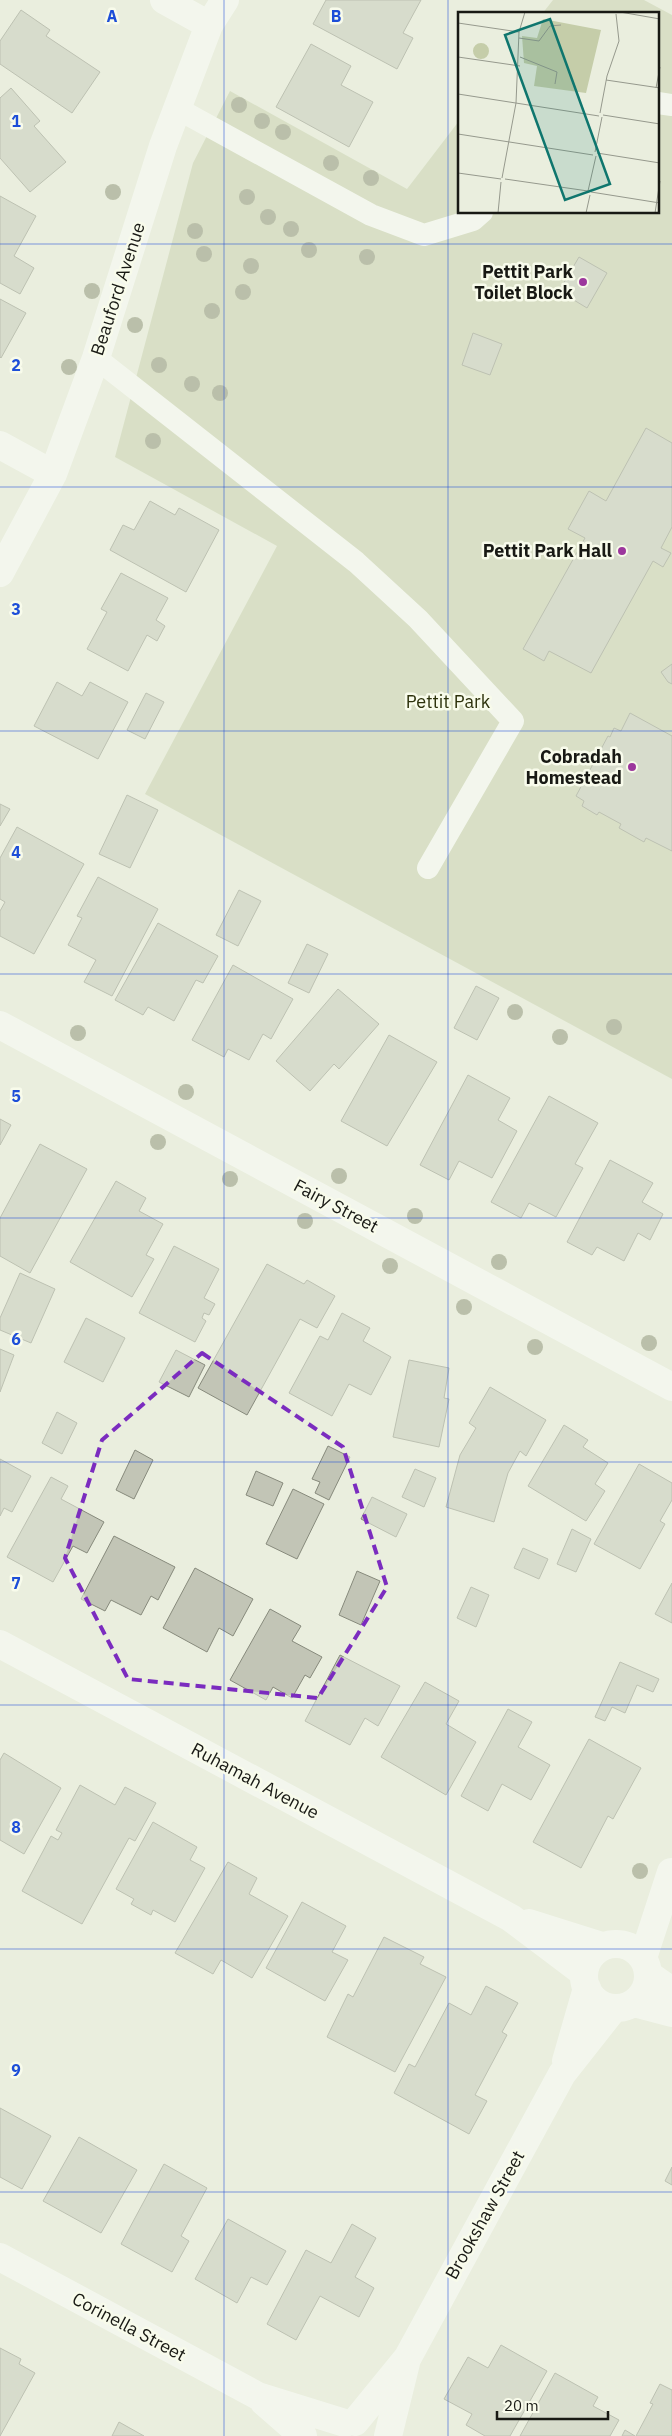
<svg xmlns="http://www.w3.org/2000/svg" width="672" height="2436" viewBox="0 0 672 2436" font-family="'IBM Plex Sans',sans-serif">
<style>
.green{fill:#c5cda9}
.building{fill:#c2c5b6;stroke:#878a7c}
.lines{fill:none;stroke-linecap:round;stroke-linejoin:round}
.lane{stroke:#fff;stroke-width:22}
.street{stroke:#fff;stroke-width:28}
.tree{fill:#82866a}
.marked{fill:none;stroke:#7b2cbf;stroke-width:4;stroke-dasharray:10 6;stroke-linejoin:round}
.grid{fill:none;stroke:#1d4ed8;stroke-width:1;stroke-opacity:0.55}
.poi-dot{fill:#9c379d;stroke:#f8fbeb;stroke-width:2}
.labels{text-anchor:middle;stroke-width:5;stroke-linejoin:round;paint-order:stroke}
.poi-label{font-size:18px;font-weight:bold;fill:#181914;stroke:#f8fbeb;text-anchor:end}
.street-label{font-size:18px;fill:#181914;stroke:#f8fbeb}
.park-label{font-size:18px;fill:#2c310b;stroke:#f8fbeb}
.inset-road{fill:none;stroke:#96998d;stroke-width:1}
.view{fill:#0f766e;fill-opacity:0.15;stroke:#0f766e;stroke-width:2.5}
.inset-edge{fill:none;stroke:#181914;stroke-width:2.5}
.grid-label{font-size:16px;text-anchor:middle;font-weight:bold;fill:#1d4ed8;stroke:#f8fbeb;stroke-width:5;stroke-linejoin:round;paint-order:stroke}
</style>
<rect width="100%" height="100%" fill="#eaeede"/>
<!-- green -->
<path class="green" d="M553,0H644L672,15V1079L145,794L277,546L115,457L193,163L230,91L407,189L459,121L460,212H658V14H542Z"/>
<!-- building -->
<path class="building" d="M326,0H421L403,33L413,38L397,69L313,24Z
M21,10L50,30L46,36L100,72L72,113L0,64V41Z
M311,44L351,66L341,85L373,102L349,147L276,107Z
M11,88L40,121L34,126L66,162L30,192L0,158V98Z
M0,196L36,216L14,256L34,268L20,294L0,283Z
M579,257L607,273L587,308L559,291Z
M0,299L26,313L1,358L0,357Z
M473,333L502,344L490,375L462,365Z
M646,428L672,443V527L661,548L671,553L663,567L653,561L591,673L549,651L544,661L523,649L585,538L568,529L589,491L606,501Z
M150,501L175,515L179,508L219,530L186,592L110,550L123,525L134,530Z
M121,573L168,598L156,620L165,626L157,641L147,635L128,671L87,649L107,612L101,609Z
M672,664V684L668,682L661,672Z
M57,682L82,696L90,682L128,702L98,759L34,726Z
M146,693L164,702L145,739L127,730Z
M630,713L672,736V851L646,838L644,842L619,828L621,824L599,812L597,815L582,806L584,801L576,796L608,736L610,737L614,728L621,731Z
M127,795L158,810L130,868L99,854Z
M0,804L10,809L0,826Z
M17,827L84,864L34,954L0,936V911L5,902L0,899V858Z
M98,877L158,909L112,996L84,982L96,960L68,945L82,918L77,916Z
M239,890L261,901L238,946L216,935Z
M158,923L218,956L203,983L196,980L174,1021L148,1007L143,1015L115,1000Z
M307,944L328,954L309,993L288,983Z
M233,965L293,999L271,1039L263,1034L249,1060L228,1049L224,1057L192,1040Z
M476,986L499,998L477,1040L454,1028Z
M338,989L379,1024L339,1069L334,1064L310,1091L276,1061Z
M389,1035L437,1062L387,1146L341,1121Z
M468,1075L510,1098L498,1120L517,1131L492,1178L459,1161L449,1180L420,1165Z
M549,1096L598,1123L575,1164L583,1168L556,1217L529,1203L521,1218L491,1202Z
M0,1119L11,1125L0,1145Z
M40,1144L87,1169L30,1273L0,1256V1218Z
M610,1160L653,1183L642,1202L663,1214L650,1240L638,1233L624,1261L597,1247L592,1255L567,1242Z
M116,1181L146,1198L139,1211L163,1224L146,1255L154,1259L132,1297L70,1262Z
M174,1246L219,1269L204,1298L215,1304L209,1315L204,1313L202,1318L206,1321L195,1342L139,1313Z
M267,1264L304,1284L307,1280L335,1296L317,1328L300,1319L247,1415L198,1388Z
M20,1273L55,1289L31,1343L0,1330V1318Z
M342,1313L370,1328L363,1341L391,1357L371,1395L349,1384L332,1416L289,1393L320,1336L328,1340Z
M86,1318L125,1338L103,1382L64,1362Z
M0,1349L14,1355L0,1392Z
M176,1350L205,1365L189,1397L159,1382Z
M409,1360L449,1368L444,1398L449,1399L439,1447L393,1437Z
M490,1387L546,1420L526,1456L520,1451L508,1473L494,1522L446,1507L460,1455L476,1428L469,1423Z
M57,1412L77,1423L62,1454L42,1443Z
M564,1425L588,1440L583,1447L608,1463L595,1484L605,1491L586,1521L528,1486Z
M328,1446L350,1457L329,1500L315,1493L320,1482L312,1479Z
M135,1450L153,1460L134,1499L116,1490Z
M0,1459L31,1476L12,1512L4,1508L0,1516Z
M639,1464L672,1483V1500L660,1521L665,1524L640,1569L594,1544Z
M415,1469L436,1478L424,1507L402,1497Z
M256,1471L283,1483L273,1506L246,1495Z
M51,1477L68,1486L61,1499L104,1522L87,1553L73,1546L53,1582L7,1557Z
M293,1489L324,1504L297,1559L266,1544Z
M372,1497L407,1514L396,1537L361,1519Z
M572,1529L591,1539L576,1572L557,1564Z
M114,1536L175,1567L158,1600L151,1596L141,1615L111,1600L105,1611L81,1599Z
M523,1548L548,1559L539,1579L514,1568Z
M195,1568L253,1599L233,1636L219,1628L207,1652L163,1628Z
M357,1571L380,1581L361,1625L339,1615Z
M672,1583V1623L655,1614Z
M471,1587L489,1595L476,1627L457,1618Z
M270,1609L301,1626L292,1641L322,1657L310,1678L305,1675L292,1698L273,1687L266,1700L230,1680Z
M340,1655L400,1686L378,1726L365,1718L350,1745L305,1721Z
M620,1662L659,1679L653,1692L637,1685L625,1713L612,1707L605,1721L595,1717Z
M425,1682L459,1701L446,1724L476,1742L446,1795L381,1757Z
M508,1709L532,1722L518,1747L550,1765L531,1800L502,1784L488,1811L461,1796Z
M589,1739L641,1768L613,1819L608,1816L581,1868L533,1842Z
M4,1753L61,1788L24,1854L0,1840V1760Z
M80,1785L115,1805L125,1787L156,1803L135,1841L129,1838L82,1924L22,1891L51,1836L58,1840L62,1833L56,1830Z
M153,1822L197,1847L190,1860L205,1868L175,1922L153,1910L151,1915L131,1904L134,1899L116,1889Z
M228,1862L257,1878L249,1894L288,1916L252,1978L221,1960L213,1974L175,1953Z
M302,1902L346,1926L332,1952L348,1960L325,2001L266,1968Z
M384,1937L424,1957L420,1964L446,1977L395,2072L327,2037L348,1994L353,1997Z
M486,1986L518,2003L502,2032L507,2035L475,2095L487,2101L469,2134L394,2093L409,2064L415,2067L449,2003L471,2015Z
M0,2108L51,2136L22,2189L0,2177Z
M79,2137L137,2170L101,2233L43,2201Z
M164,2164L207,2188L181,2236L189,2241L172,2272L121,2244Z
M672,2167V2185L665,2181Z
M228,2219L286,2251L267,2285L251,2277L237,2303L195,2279Z
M352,2224L376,2238L355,2277L374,2288L359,2317L320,2296L296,2340L267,2324L306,2250L331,2263Z
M501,2345L547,2371L510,2436H485L466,2425L472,2414L444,2399L468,2357L488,2368Z
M0,2348L21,2359L19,2364L35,2373L0,2436Z
M555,2373L598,2397L593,2406L619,2420L610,2436H520Z
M660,2384L672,2390V2436H636L653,2404L650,2403Z
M119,2422L144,2436H112Z
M625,2430L635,2436H622Z"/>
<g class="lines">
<!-- lane -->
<path class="lane" d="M658,103L672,105
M178,109L371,215L424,235L473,220L482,212
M96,358L356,562L418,619L513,721L428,868"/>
<!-- street -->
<path class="street" d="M164,0L209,25
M0,445L53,474
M0,573L53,474L96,358L163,146L209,25L225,0
M0,1025L672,1387
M0,1644L511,1918L584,1973
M529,1923L602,1946
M584 1976a32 32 0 1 1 64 0a32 32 0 1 1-64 0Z
M643,1958L671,1872
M649,1975L672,1991
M634,2003L672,2013
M566,2061L587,1988
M0,2257L258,2396L345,2423
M264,2402L303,2436
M355,2422L408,2357L562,2074L614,2008
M388,2436L406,2363"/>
</g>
<!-- trees -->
<g class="tree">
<circle cx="239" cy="105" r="8"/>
<circle cx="262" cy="121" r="8"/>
<circle cx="283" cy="132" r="8"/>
<circle cx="331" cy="163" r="8"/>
<circle cx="371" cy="178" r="8"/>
<circle cx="113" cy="192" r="8"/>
<circle cx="247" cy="197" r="8"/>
<circle cx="268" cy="217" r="8"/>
<circle cx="291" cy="229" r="8"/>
<circle cx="195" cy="231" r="8"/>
<circle cx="309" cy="250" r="8"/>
<circle cx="204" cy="254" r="8"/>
<circle cx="367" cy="257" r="8"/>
<circle cx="251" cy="266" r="8"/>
<circle cx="92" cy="291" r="8"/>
<circle cx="243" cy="292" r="8"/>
<circle cx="212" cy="311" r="8"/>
<circle cx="135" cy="325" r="8"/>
<circle cx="159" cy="365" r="8"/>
<circle cx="69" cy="367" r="8"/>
<circle cx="192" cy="384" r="8"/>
<circle cx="220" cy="393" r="8"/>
<circle cx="153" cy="441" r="8"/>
<circle cx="515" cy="1012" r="8"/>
<circle cx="614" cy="1027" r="8"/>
<circle cx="78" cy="1033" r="8"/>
<circle cx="560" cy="1037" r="8"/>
<circle cx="186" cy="1092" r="8"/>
<circle cx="158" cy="1142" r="8"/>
<circle cx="339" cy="1176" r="8"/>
<circle cx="230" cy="1179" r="8"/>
<circle cx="415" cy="1216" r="8"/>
<circle cx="305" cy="1221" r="8"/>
<circle cx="499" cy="1262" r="8"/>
<circle cx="390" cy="1266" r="8"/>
<circle cx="464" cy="1307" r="8"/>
<circle cx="649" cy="1343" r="8"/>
<circle cx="535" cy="1347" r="8"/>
<circle cx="640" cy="1871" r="8"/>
</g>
<!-- marked area -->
<path d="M0 0H672V2436H0ZM202,1353L343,1447L387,1587L318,1698L128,1679L65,1558L102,1440Z" fill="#eaeede" fill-opacity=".55" fill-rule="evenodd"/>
<path class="marked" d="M202,1353L343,1447L387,1587L318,1698L128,1679L65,1558L102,1440Z"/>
<!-- grid -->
<path class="grid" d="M224,0V2436M448,0V2436M0,244H672M0,487H672M0,731H672M0,974H672M0,1218H672M0,1462H672M0,1705H672M0,1949H672M0,2192H672"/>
<!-- markers -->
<g class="poi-dot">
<circle cx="583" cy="282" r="5"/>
<circle cx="622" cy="551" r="5"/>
<circle cx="632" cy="767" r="5"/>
</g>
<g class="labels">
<!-- poi labels -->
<g class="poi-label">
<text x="573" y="278">Pettit Park<tspan x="573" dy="21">Toilet Block</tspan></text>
<text x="612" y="557">Pettit Park Hall</text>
<text x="622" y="763">Cobradah<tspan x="622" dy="21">Homestead</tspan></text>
</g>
<!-- street labels -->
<g class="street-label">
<text transform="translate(118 289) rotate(-72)" y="6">Beauford Avenue</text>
<text transform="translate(336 1206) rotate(28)" y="6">Fairy Street</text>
<text transform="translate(255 1781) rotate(28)" y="6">Ruhamah Avenue</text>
<text transform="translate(485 2215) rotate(-61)" y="6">Brookshaw Street</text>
<text transform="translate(129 2327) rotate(28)" y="6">Corinella Street</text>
</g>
<!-- park labels -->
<g class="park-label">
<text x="448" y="708">Pettit Park</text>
</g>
</g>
<!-- overview -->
<g transform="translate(458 12)">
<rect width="201" height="201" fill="#eaeede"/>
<path d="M85,7L143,18L128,81L76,74L79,54L66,51L64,24L79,26ZM15 39a8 8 0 1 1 16 0a8 8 0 1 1-16 0Z" fill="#c5cda9"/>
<path class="inset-road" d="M162,0L202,7M0,11L61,20M61,26L81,29L92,14L103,13M0,45L62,54M62,45L99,60L97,72M148,68L202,76M198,76L202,55M0,82L141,104M142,101L149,64L161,29L158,2M145,103L202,112M0,122L135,143M137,140L144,105M139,141L202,151M0,161L43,167M44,166L58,91L61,20L67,0M47,167L130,179M130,179L138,144M133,180L202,191M40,201L43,170M128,201L132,183M197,201L202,169"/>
<path class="view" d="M92,7L152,172L107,188L47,23Z"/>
<rect width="201" height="201" class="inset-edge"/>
</g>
<g class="grid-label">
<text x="112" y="22">A</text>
<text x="336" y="22">B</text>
<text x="16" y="127">1</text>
<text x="16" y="371">2</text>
<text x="16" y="615">3</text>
<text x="16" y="858">4</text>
<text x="16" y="1102">5</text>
<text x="16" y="1345">6</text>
<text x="16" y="1589">7</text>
<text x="16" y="1833">8</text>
<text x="16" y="2076">9</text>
</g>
<!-- scale -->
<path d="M497 2411v8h111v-8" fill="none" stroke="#181914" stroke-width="2.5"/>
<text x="504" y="2411" font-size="15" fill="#181914" stroke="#f8fbeb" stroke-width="4" paint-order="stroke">20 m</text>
</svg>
